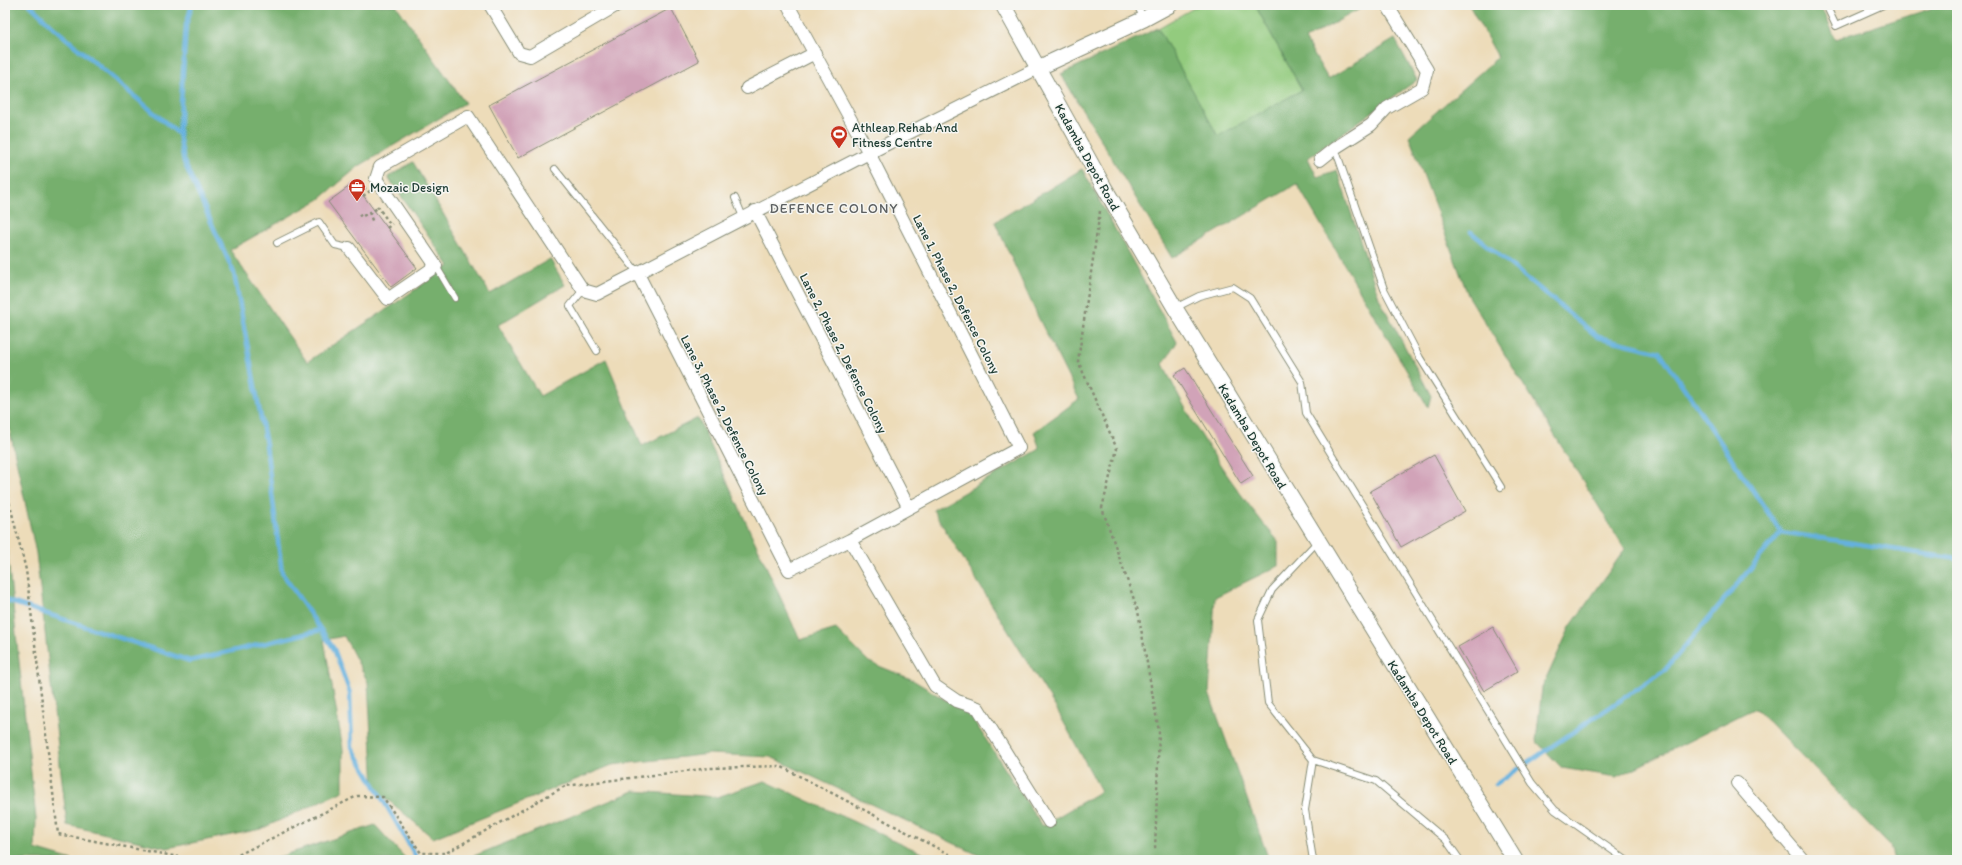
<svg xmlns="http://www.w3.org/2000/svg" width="1962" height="865" viewBox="0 0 1962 865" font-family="Itim,sans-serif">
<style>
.green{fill:#93cb7e;stroke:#598459}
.forest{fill:#76af6d;stroke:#4a7650}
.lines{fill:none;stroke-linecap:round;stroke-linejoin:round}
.stream{stroke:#65b1de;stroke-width:4.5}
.building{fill:#d1a3b8}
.service-casing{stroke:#868c76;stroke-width:8}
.minor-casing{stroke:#868c76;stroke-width:14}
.tertiary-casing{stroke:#868c76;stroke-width:17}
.path{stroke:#868c76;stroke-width:2.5;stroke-dasharray:3 3;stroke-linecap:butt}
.service{stroke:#fff;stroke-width:6}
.minor{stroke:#fff;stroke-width:12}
.tertiary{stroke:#fff;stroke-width:15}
.path-bridge{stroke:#868c76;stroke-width:2.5;stroke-dasharray:3 3;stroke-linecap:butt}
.labels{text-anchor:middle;stroke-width:3;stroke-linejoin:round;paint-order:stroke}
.poi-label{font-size:13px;fill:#1f3d34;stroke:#f6f6f2;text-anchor:start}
.street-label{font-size:13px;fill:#1f3d34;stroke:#f6f6f2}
.neighbourhood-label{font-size:14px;letter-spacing:1px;fill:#5d6162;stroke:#f6f6f2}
</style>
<rect width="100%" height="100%" fill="#f6f6f2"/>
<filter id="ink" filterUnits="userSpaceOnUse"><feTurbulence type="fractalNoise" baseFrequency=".025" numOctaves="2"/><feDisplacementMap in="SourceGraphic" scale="8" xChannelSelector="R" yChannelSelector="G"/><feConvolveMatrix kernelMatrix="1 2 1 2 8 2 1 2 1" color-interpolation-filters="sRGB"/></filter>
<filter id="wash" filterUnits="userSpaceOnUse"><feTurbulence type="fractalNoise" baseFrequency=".012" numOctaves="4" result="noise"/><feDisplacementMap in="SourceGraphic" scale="16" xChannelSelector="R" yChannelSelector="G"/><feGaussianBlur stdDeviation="0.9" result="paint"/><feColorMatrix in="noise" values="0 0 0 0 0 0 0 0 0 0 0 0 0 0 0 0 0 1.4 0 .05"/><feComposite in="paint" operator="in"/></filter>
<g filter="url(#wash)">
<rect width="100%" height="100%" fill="#eddcb9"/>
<!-- green -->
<path class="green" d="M1199,5H1255L1302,90L1218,137L1158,28Z"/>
<!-- forest -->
<path class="forest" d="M5,5H396L465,103L359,166L320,199L230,250L307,362L390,307L449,266L388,177L413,162L490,294L550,259L565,285L498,325L540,396L606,359L642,446L698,418L800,640L836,629L869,662L911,679L970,715L1042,826L1101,791L1056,708L933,510L1040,449L1034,432L1079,399L1038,317L995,222L1082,169L1177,342L1163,364C1192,427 1233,488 1278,541V566L1215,597L1209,693L1269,860H989L771,757L710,754L612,765L433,838L374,788L368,682L344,636L324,640L343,749V791L261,829L167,848L67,825L36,553L5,408Z
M1255,5H1367L1305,39L1328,79L1395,39L1417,80L1308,158L1317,177L1337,170L1379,298L1431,396L1428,407L1297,184L1172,258L1061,74L1158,28L1218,136L1302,90Z
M1469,5H1820L1836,39L1942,5H1957V860H1894L1890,846L1755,708L1617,777L1562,768L1536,741L1542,688L1570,627L1625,549L1468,295L1409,136L1498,57Z
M5,532L36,819L35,849L72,860H5Z
M765,781L937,860H464L634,791L717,797Z
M375,825L407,860H270Z"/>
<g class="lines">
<!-- stream -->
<path class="stream" d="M30,5L54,28L179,134
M192,5L186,25L179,134L184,162L234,273L266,445L282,573L334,649L350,693L352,747L418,860
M1471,232L1598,337L1660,352L1781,532L1957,559
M5,600L190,661L321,630
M1496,784L1665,670L1781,532"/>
</g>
<g id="blocks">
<!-- building -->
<path class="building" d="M671,8L699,61L518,158L489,105Z
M354,183L417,268L391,287L328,202Z
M1185,368L1253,476L1241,484L1174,375Z
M1434,455L1465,511L1401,547L1370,491Z
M1493,627L1518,671L1484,691L1458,647Z"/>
</g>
</g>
<g filter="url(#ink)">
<use href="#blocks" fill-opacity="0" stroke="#868c76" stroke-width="1"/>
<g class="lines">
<!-- service casing -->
<g class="service-casing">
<path id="service" d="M1137,5L1144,19
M1826,5L1836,26L1883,5
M1335,148L1384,289L1420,358L1501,487
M555,169L637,272
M735,198L743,217
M277,243L319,222L335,245L349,248
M436,266L455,298
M583,290L570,306L597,351
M1175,308L1199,296L1233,287L1250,298L1302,382L1306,413L1532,783L1555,810L1626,860
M1313,760L1376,781L1446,840L1460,860
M1313,860L1305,810L1313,760L1268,703L1258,620L1272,590L1318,541"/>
</g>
<!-- minor casing -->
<g class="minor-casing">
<path id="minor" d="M490,5L519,53L530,56L617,5
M747,88L815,53
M1320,160L1335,148L1371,125L1387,108L1422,88L1427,70L1387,5
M755,211L909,508
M349,248L388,299L436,266L376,179L380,167L468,116L583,290L597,294L869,153L1038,68
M637,272L789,570L850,540L1019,448L869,153L788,5
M850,540L935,686L957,701L978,708L1049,822
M1737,783L1803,860"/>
</g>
<!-- tertiary casing -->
<g class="tertiary-casing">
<path id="tertiary" d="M1003,5L1104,187L1175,308L1515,860
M1038,68L1144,19L1170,5"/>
</g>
<!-- path -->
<path class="path" d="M360,191L364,188L366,189
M1100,211L1078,361L1117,449L1102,508L1138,611L1159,732L1155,851
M369,212L373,223
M359,214L361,217L380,207
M387,228L392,224
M5,485L26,570L58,834L189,859L209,860
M228,860L357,796L383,797L421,853H446L565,786L710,768L780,766L960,860"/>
<!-- service -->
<use href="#service" class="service"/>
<!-- minor -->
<use href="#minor" class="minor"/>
<!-- tertiary -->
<use href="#tertiary" class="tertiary"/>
<!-- path-bridge -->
<path class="path-bridge" d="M363,196L380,184
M377,206L391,225"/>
</g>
</g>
<!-- icons -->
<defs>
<g id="stadium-pin" transform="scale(0.9)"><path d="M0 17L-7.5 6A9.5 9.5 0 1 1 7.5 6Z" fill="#c8321e" stroke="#f6f6f2"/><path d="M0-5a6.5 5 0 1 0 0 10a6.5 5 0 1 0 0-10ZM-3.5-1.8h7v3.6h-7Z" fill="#fff"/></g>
<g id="office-pin" transform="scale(0.9)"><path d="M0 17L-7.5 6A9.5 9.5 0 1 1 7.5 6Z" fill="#c8321e" stroke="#f6f6f2"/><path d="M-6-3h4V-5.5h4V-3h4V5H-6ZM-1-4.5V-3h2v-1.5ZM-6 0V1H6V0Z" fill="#fff"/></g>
</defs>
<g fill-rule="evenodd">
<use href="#stadium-pin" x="839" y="134"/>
<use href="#office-pin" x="357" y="187"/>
</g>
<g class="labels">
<!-- poi labels -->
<g class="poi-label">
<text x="852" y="132">Athleap Rehab And<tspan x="852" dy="15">Fitness Centre</tspan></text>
<text x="370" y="192">Mozaic Design</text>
</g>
<!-- street labels -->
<g class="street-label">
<text transform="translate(1088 157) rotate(61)" y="5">Kadamba Depot Road</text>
<text transform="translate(957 294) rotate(63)" y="5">Lane 1, Phase 2, Defence Colony</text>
<text transform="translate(844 353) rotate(63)" y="5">Lane 2, Phase 2, Defence Colony</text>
<text transform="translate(725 415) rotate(63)" y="5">Lane 3, Phase 2, Defence Colony</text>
<text transform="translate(1253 436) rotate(59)" y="5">Kadamba Depot Road</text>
<text transform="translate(1423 712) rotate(58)" y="5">Kadamba Depot Road</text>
</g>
<!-- neighbourhood labels -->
<g class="neighbourhood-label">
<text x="834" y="213">DEFENCE COLONY</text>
</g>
</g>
<!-- margin -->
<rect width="1962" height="865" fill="none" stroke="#f6f6f2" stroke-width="20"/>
</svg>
